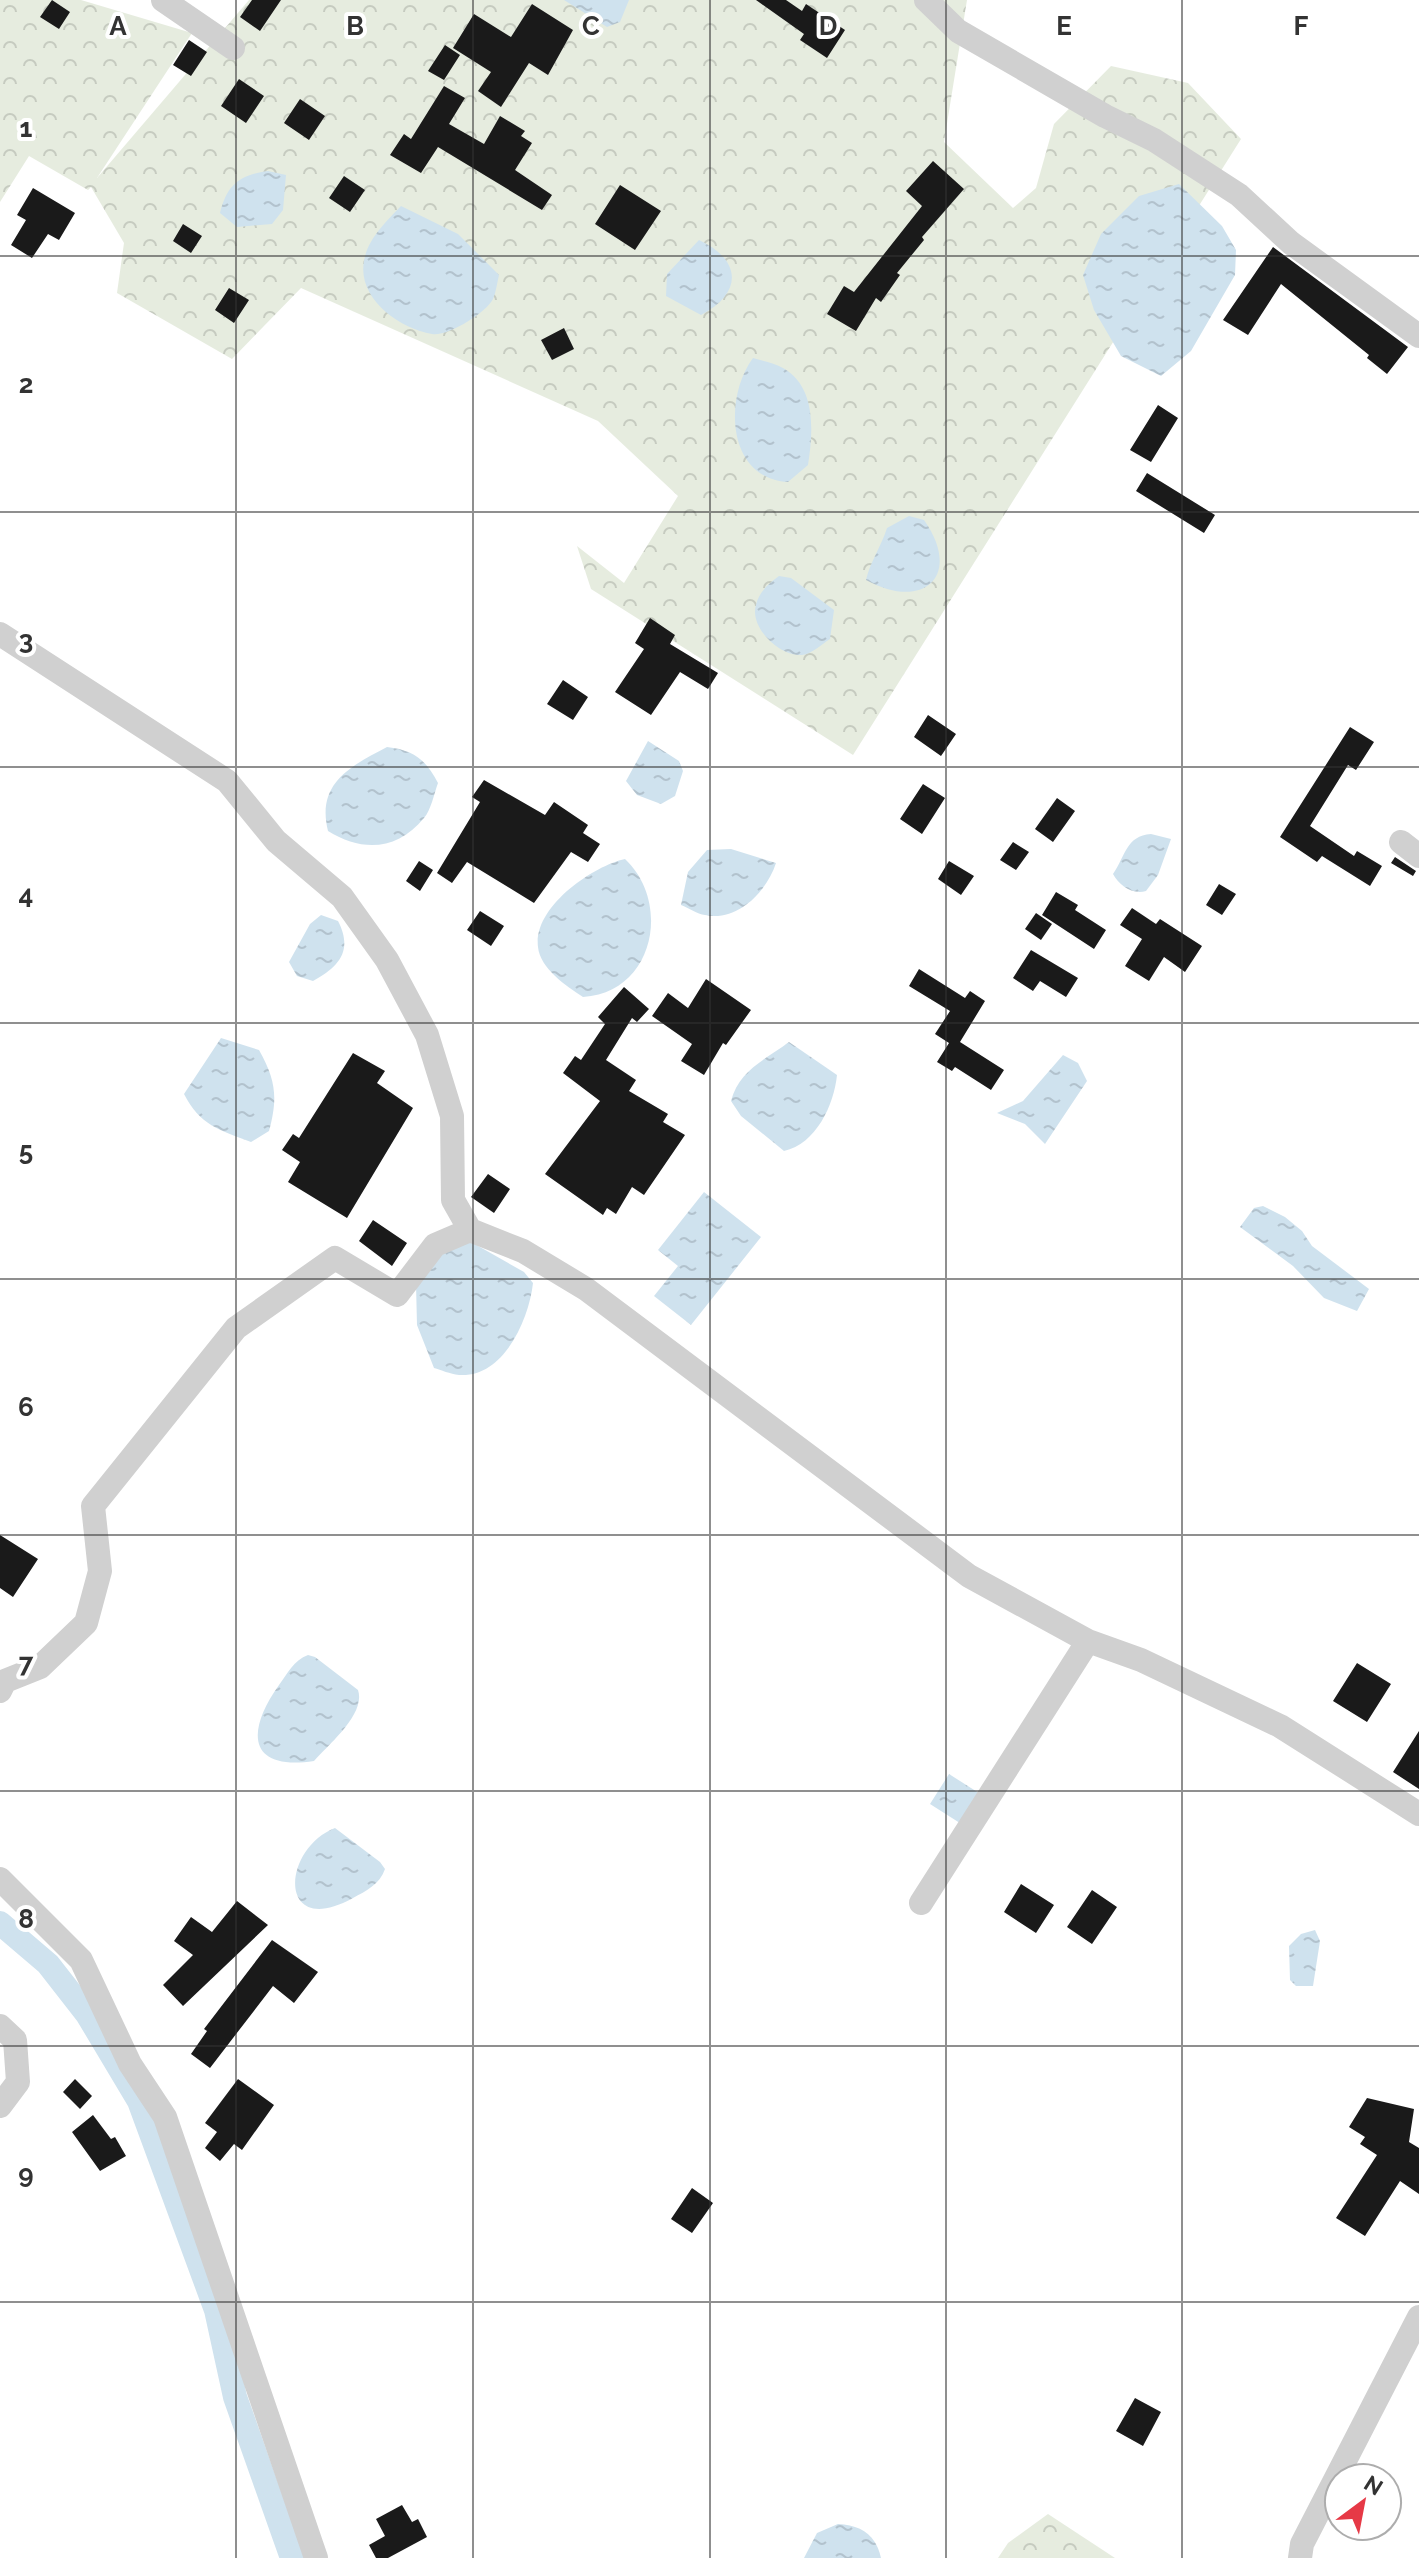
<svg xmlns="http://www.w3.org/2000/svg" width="1419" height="2558" viewBox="0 0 1419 2558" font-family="Raleway,sans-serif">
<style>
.forest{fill:url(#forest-crowns)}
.water{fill:url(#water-ripples)}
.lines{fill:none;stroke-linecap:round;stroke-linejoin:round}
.canal{stroke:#cfe2ee;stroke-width:24}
.building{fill:#1a1a1a}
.street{stroke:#d0d0d0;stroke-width:24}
.grid{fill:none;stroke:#333;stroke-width:2;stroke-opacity:0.55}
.grid-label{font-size:26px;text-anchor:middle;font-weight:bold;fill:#333;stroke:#fff;stroke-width:8;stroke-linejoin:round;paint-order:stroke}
</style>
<defs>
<pattern id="forest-crowns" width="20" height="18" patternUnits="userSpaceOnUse" patternTransform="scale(2)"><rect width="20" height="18" fill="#e6ecdf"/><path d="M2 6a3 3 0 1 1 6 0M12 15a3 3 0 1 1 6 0" fill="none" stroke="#c6cbc0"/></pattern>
<pattern id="water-ripples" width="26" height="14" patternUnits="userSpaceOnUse" patternTransform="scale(2)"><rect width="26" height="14" fill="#cfe2ee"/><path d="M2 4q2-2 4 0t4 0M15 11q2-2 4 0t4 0" fill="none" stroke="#b2c2cd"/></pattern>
</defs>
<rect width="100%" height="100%" fill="#fff"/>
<!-- forest -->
<path class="forest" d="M0,0H81L192,33L97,178L249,0H967L944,142L1013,208L1036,188L1054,124L1111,66L1188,83L1241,139L853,755L591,589L577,546L624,583L678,496L598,421L301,288L232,359L117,293L124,243L91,187L88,190L29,156L0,202Z
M1048,2514L1115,2558H998L1008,2543Z"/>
<!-- water -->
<path class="water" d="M564,0H629L620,22L607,27Z
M268,171L286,175L283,210L272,224L237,227L220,213C227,185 239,175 268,171Z
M1179,184L1222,226L1236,250L1235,275L1191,351L1161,376L1121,356L1094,310L1083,275L1101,234L1139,196Z
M401,206L458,234L499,275C497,283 496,292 493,299C486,313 447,337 432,334C398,328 357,298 364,261C368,238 386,222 401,206Z
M699,240C742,260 743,293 701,315L666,296L667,274Z
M753,358C763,361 775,363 783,368C817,387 813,433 808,465L788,482C726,478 724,397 753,358Z
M909,516L924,520C963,575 924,612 866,580C870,562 881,547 887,528Z
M779,576L791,578L834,610L830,639C822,644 812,654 802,655C780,657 749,627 756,605C759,592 769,583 779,576Z
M648,741L679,761L683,771L675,796L661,804L637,795L626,781Z
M387,747C414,750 426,760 438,783C434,794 431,810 424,818C397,851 362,852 328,831C316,783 351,766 387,747Z
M1151,834L1171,839L1158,875L1146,891C1132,895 1119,885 1113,874C1126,855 1126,836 1151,834Z
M731,849L776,863C767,891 738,922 705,915C697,914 689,908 681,905L688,872L707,850Z
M625,859C672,903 654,993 583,997C566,986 540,968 538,947C533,907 593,866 625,859Z
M321,915L338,921C353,950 340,966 313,981L297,976L289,962L310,924Z
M221,1038L259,1050C276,1080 278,1098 269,1131L251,1142C219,1130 200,1125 184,1094Z
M789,1042L837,1075C834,1105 816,1144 784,1151L741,1116L731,1101C739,1070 765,1060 789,1042Z
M1063,1055L1078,1063L1087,1081L1045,1144L1025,1124L997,1113L1023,1101Z
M704,1192L761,1237L691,1325L654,1296L678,1266L658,1250Z
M1263,1206L1285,1217L1302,1231L1312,1246L1369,1289L1357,1311L1324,1298L1293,1266L1240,1227L1254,1208Z
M464,1238L524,1272L533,1283C529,1319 504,1378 459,1375C450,1374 441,1370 434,1368L417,1325L416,1284L440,1256Z
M308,1655L315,1657L358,1690C366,1714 329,1744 314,1761C247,1771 246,1731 279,1685C287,1674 294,1660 308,1655Z
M949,1774L982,1795L963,1825L930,1804Z
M335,1828L380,1862L385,1869C380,1884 366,1891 353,1898C277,1940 281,1849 335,1828Z
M1315,1930L1320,1941L1313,1986H1296L1290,1980L1289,1946L1301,1934Z
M838,2524C861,2525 876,2535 881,2558H804L817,2533Z"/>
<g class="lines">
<!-- canal -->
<path class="canal" d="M0,1923L48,1964L87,2014L139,2101L216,2310L235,2397L292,2558"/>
</g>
<!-- building -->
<path class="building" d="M52,0L70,12L59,29L40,17Z
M252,0H281L260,31L240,17Z
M756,0H786L802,11L806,4L845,30L827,58L800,40L804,34Z
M532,4L573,30L548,75L529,63L501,107L478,91L491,72L453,48L474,14L511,37Z
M189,40L207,52L191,76L173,65Z
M445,45L460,55L444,80L428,71Z
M239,79L264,96L246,123L221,106Z
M444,86L465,98L449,124L484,144L500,116L525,131L521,136L532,143L515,170L552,195L542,210L438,147L421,173L390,155L404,134L411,139Z
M300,99L325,116L309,140L284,123Z
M933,161L964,189L922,237L924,240L897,273L900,275L881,302L876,298L856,331L827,314L844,286L854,292L922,206L906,191Z
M344,176L365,190L350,212L329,198Z
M620,185L661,211L635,250L595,224Z
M33,188L75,213L59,240L48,234L32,258L11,245L26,220L17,215Z
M183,224L202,236L191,253L173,241Z
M1273,247L1408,347L1387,374L1367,358L1369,355L1281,284L1248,335L1223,320Z
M229,288L249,300L234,323L215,310Z
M564,328L574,349L552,360L541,340Z
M1158,405L1178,418L1151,462L1130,450Z
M1147,473L1215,515L1204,533L1136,491Z
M650,618L675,635L670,644L718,673L708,689L680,672L651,715L615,692L644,649L635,643Z
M563,680L588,697L573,720L547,704Z
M928,715L956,734L941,756L914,737Z
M1350,727L1374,742L1356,770L1348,765L1310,826L1354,856L1357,851L1382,866L1370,886L1322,856L1317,862L1280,837Z
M484,780L545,815L554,802L588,825L583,833L600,844L588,862L571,852L534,903L467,862L452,883L437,873L480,802L472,797Z
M923,784L945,798L922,834L900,819Z
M1057,798L1075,811L1053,842L1035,829Z
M1013,842L1029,852L1016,870L1000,860Z
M1395,857L1416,871L1413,876L1391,863Z
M419,861L433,870L420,891L406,881Z
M949,861L974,876L961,895L938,879Z
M1219,884L1236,894L1222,915L1206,905Z
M1056,892L1078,905L1075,910L1106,930L1094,949L1042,915Z
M1132,908L1156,924L1160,919L1202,946L1185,972L1164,957L1149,981L1125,966L1142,939L1120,925Z
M480,911L504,926L491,946L467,930Z
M1036,913L1052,924L1041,940L1025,929Z
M1031,950L1078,978L1066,997L1040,981L1033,991L1013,978Z
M919,969L965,998L970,991L985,1001L960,1042L1004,1070L991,1090L955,1067L952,1071L937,1062L949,1043L935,1034L950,1011L909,986Z
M706,979L751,1010L726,1045L723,1043L704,1075L681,1061L692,1044L652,1016L668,993L688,1008Z
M624,987L649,1009L637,1022L632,1018L606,1060L636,1080L629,1091L668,1114L663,1122L685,1135L644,1195L632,1187L616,1214L607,1208L603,1215L545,1174L600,1101L563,1073L575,1056L581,1060L605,1024L598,1017Z
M353,1053L385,1071L377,1083L413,1108L347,1218L288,1182L300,1162L282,1150L293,1134L299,1138Z
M488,1174L510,1189L494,1213L471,1197Z
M373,1220L407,1243L392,1266L359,1241Z
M0,1535L38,1559L13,1597L0,1588Z
M1357,1663L1391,1684L1367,1722L1333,1701Z
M1419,1731V1789L1393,1772Z
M1021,1884L1054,1905L1036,1933L1004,1912Z
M1092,1890L1117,1907L1092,1944L1067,1927Z
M237,1901L268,1925L183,2006L163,1985L193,1955L174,1941L191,1917L212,1932Z
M272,1940L318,1972L294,2003L273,1986L210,2068L191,2054L207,2031L204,2029Z
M75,2079L92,2096L80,2109L63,2092Z
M238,2079L274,2105L242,2150L234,2144L220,2161L205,2148L217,2132L205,2123Z
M1367,2098L1414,2109L1409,2142L1419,2148V2194L1400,2181L1365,2236L1336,2218L1377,2155L1360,2144L1365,2137L1349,2127Z
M93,2115L111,2139L115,2137L126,2156L100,2171L72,2132Z
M692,2188L713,2203L692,2233L671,2219Z
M1135,2398L1161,2412L1143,2446L1116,2431Z
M402,2505L412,2522L418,2519L427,2537L388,2558H376L369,2545L385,2536L376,2519Z"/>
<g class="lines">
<!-- street -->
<path class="street" d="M163,0L233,48
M926,0L958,31L1105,116L1154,140L1239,195L1291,243L1419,336
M0,634L227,781L276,841L342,897L387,960L427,1035L452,1116L453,1200L470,1230L523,1251L586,1289L969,1576L1088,1641L1141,1660L1280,1726L1419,1814
M1401,842L1419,856
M0,1691L5,1681L40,1667L86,1623L100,1571L93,1506L236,1328L335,1258L397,1295L435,1245L470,1230
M0,1879L81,1960L130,2064L165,2117L316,2558
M921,1903L1088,1641
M0,2026L15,2040L18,2082L0,2106
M1300,2558L1302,2544L1419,2317"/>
</g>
<!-- grid -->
<path class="grid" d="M236,0V2558M473,0V2558M710,0V2558M946,0V2558M1182,0V2558M0,256H1419M0,512H1419M0,767H1419M0,1023H1419M0,1279H1419M0,1535H1419M0,1791H1419M0,2046H1419M0,2302H1419"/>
<g class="grid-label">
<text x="118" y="35">A</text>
<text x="355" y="35">B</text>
<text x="591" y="35">C</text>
<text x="828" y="35">D</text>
<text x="1064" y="35">E</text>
<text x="1301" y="35">F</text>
<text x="26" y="137">1</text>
<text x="26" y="393">2</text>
<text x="26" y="649">3</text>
<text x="26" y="904">4</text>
<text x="26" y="1160">5</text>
<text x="26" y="1416">6</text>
<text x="26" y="1672">7</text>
<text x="26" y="1928">8</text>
<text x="26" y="2183">9</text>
</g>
<!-- north arrow -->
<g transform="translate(1363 2502) rotate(32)"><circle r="38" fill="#ffffff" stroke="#adadad" stroke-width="2"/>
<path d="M0-6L14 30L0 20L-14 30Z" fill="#e63946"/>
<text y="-12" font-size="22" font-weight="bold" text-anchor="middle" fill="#333333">N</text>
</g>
</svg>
